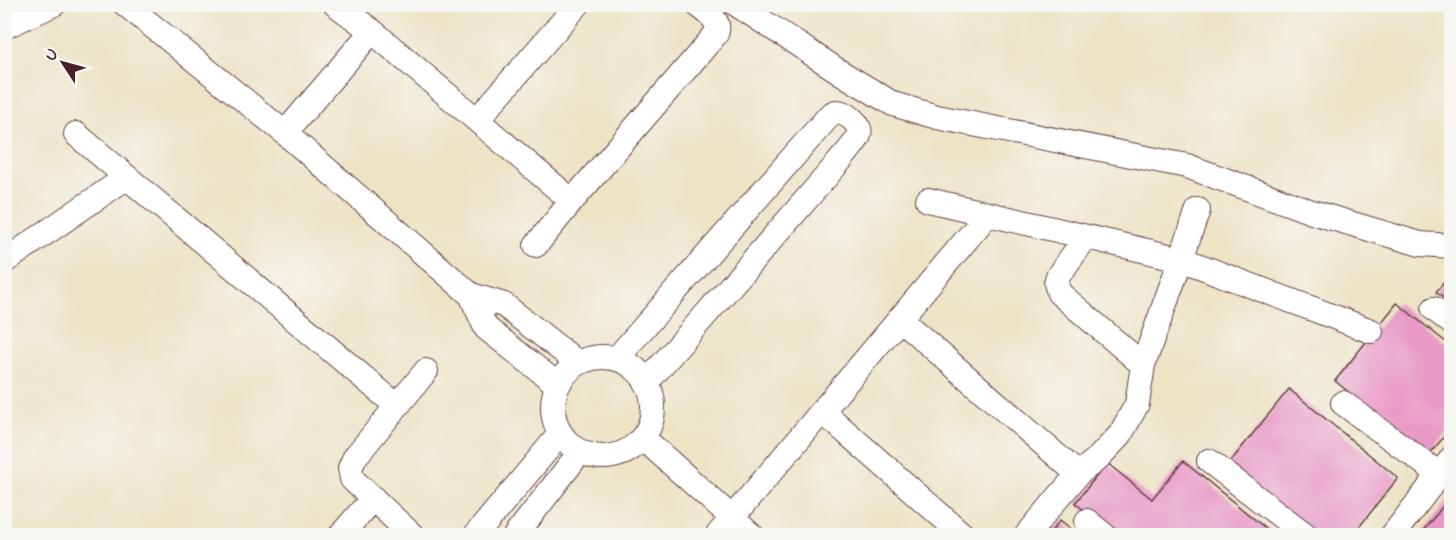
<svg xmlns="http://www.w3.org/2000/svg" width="1456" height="540" viewBox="0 0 1456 540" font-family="Mynerve,sans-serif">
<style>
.building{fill:#e899c6}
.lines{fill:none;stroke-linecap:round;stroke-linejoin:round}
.street-casing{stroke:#623d42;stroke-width:26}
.street{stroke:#fff;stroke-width:24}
</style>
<rect width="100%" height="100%" fill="#f6f6f2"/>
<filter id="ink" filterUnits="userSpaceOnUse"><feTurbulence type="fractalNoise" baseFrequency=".0167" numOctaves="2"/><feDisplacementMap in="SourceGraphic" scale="12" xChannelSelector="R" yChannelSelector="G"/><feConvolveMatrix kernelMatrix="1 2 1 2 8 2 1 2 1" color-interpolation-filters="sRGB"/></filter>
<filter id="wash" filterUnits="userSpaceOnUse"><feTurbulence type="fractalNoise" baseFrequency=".008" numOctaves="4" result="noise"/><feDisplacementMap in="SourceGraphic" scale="24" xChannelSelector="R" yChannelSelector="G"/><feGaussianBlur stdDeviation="1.35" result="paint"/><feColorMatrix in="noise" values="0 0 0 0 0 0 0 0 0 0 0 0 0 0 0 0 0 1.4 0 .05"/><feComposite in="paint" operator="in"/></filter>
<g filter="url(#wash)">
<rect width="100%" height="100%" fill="#ede4c6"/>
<g id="blocks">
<!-- building -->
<path class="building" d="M1452,273V305L1436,292Z
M1397,303L1452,347V427L1428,456L1335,381Z
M1289,389L1398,478L1352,536H1311L1226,467Z
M1183,461L1275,536H1116L1075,503L1107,463L1152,499Z
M1452,495V536H1420L1426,527Z
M1060,520L1074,531L1080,536H1048Z"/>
</g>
</g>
<g filter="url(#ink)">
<use href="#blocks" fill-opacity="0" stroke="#623d42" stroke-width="1.5"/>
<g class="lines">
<!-- street casing -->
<g class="street-casing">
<path id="street" d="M125,4L285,133L471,295L504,305L578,363
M335,4L372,31L572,201
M736,4L840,72L893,104L937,117L1187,166L1312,212L1420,244L1452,246
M4,27L54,4
M477,120L578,4
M285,133L372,31
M76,134L397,406
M928,200L1181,259L1371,331
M1086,237L1058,276L1056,283L1059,293L1143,365
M536,245L572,201L716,34C722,20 706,12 697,4
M5,261L127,177
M471,295L486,328L558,385
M1434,309L1452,323
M900,319L1078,474
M553 407a50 50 0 1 1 100 0a50 50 0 1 1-100 0Z
M617,358L829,116C832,114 833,112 837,112C846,112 863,125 859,135C857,142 843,157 838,163L647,382
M1343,403L1439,474
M822,411L964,536
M643,438L752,536
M1209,461L1307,536
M1087,521L1105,536
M340,536L373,498
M413,536L352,479L350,468L355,457L426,371
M475,536L560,434
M515,536L580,452
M717,536L988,214
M1026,536L1078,474L1097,459L1120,435L1137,404L1143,365L1181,259L1198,210
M1392,536L1452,458"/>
</g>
<!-- street -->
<use href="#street" class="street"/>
</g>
</g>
<!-- margin -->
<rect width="1456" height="540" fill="none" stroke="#f6f6f2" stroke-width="24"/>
<!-- north arrow -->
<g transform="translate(63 63) rotate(306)" stroke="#f6f6f2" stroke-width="4.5" paint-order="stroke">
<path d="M0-4.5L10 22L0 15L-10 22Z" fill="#4a1f2b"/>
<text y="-9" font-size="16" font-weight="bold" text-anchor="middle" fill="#4a1f2b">U</text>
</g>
</svg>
